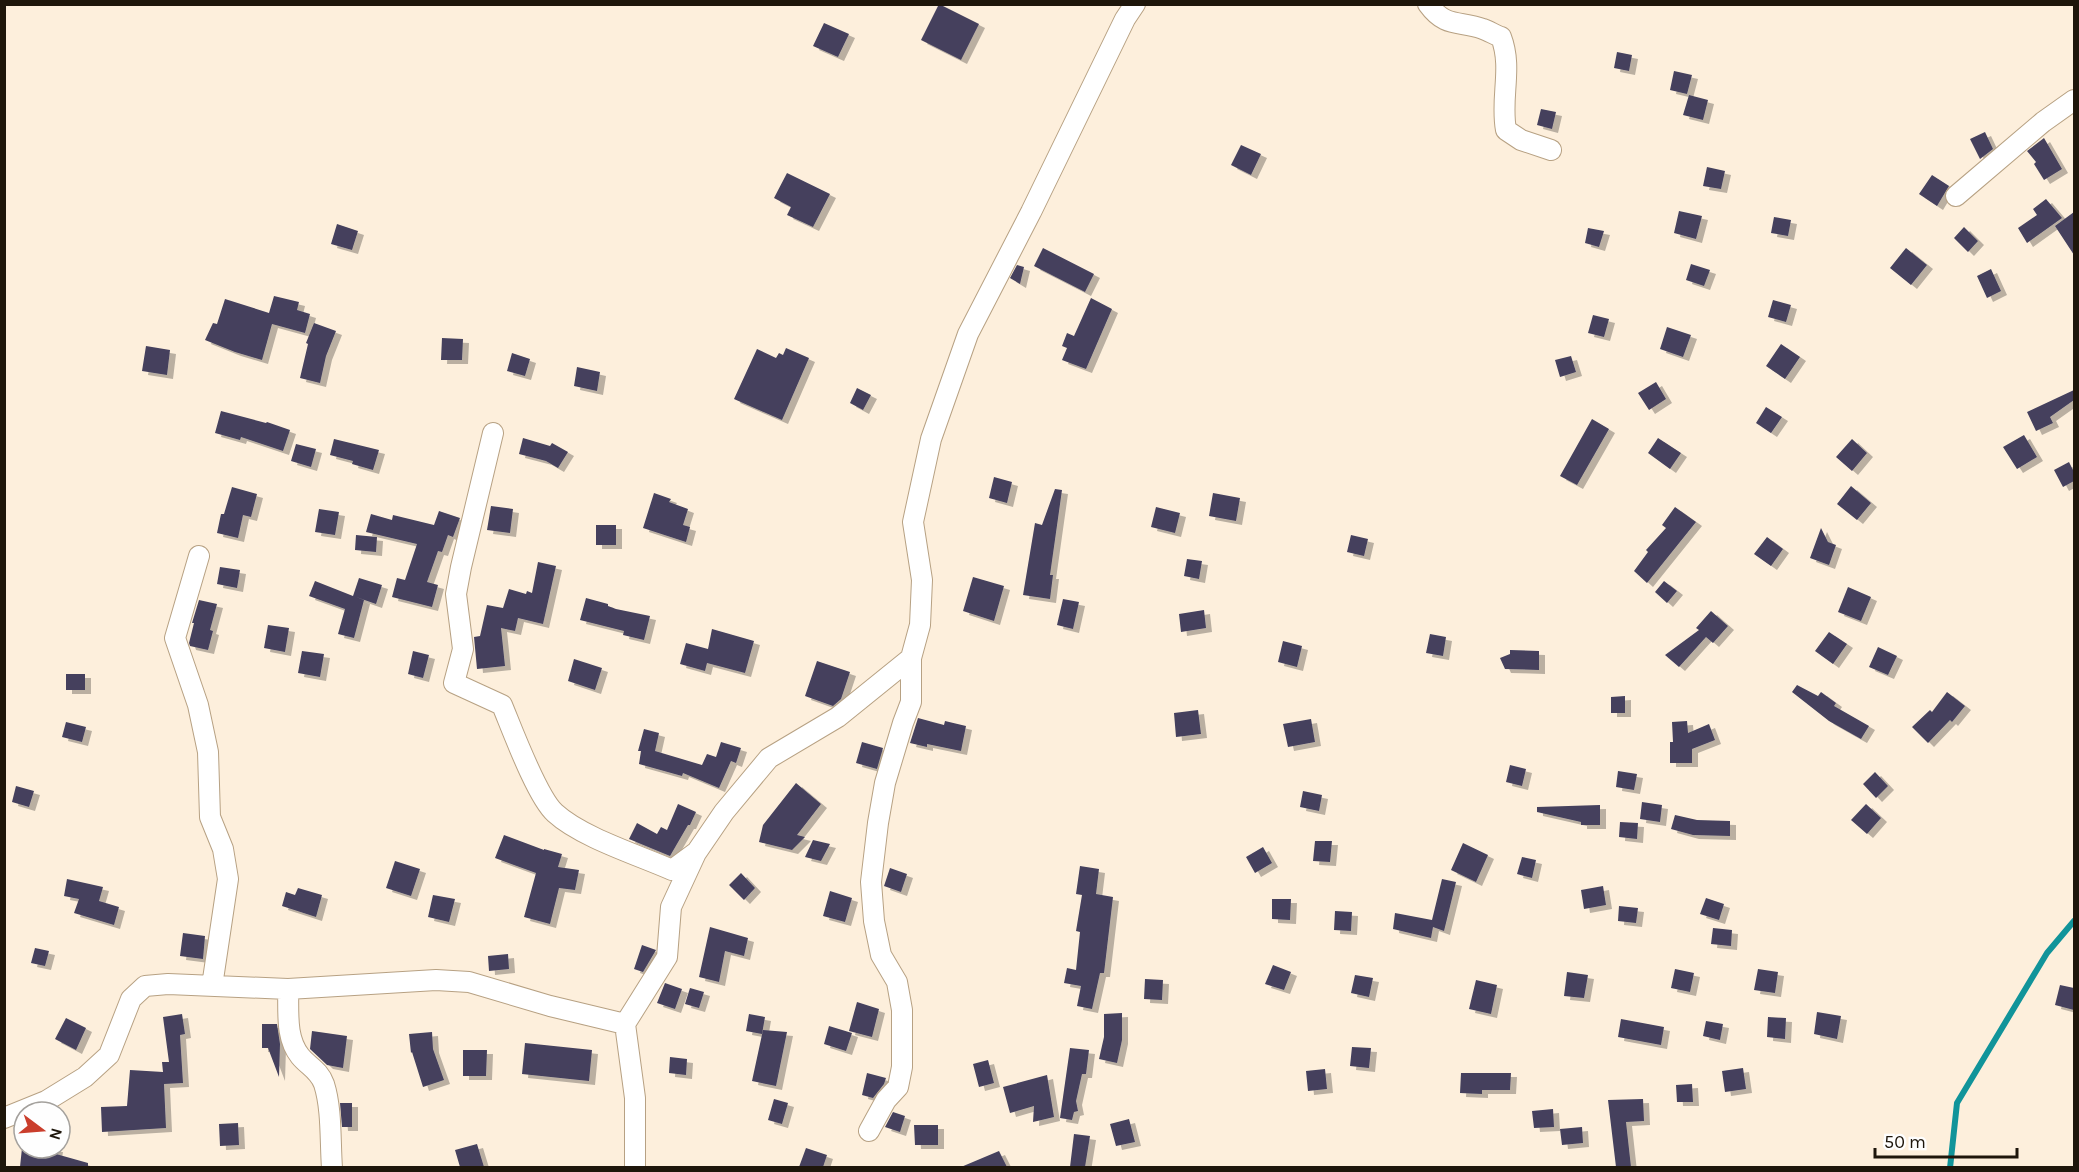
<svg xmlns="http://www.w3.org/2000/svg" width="2079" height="1172" viewBox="0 0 2079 1172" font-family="Karla,sans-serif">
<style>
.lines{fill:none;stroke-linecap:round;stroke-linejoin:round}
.stream{stroke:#11949a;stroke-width:6}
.building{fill:#44405d;filter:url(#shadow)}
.minor-casing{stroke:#b7a183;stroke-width:22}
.minor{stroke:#fff;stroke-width:20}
</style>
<defs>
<filter id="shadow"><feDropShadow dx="6" dy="4" stdDeviation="0" flood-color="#0004"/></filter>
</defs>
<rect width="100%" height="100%" fill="#fdefdc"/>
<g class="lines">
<!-- stream -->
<path class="stream" d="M1950,1168L1957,1103L2047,953L2074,921"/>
</g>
<!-- building -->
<path class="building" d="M939,4L979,24L961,60L921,40Z
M824,23L849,34L838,57L813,46Z
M1617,52L1632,55L1629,71L1614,68Z
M1674,71L1692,75L1687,94L1670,90Z
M1689,95L1708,100L1703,120L1683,115Z
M1541,109L1556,112L1552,129L1537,125Z
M1985,132L1993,149L1980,159L1970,139Z
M2044,138L2062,169L2044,180L2034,164L2036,162L2027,151Z
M1241,145L1261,154L1251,175L1231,165Z
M1707,167L1725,171L1721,189L1703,186Z
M787,173L830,194L813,227L787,215L791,207L774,198Z
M1932,175L1949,186L1937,206L1919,194Z
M2046,199L2062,218L2027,243L2018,228L2037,215L2033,209Z
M1679,211L1702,216L1696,239L1674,233Z
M2074,212V255L2055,226Z
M1774,217L1791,220L1788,236L1771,233Z
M337,224L358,231L352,250L331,244Z
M1964,227L1978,241L1968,252L1954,238Z
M1588,228L1604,231L1599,247L1585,243Z
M1043,248L1094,274L1085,292L1034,266Z
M1906,248L1927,265L1911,285L1890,268Z
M1691,264L1710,270L1704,286L1686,280Z
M1017,265L1024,267L1020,284L1010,278Z
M1991,269L2001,291L1987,298L1977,276Z
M274,296L299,302L297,310L310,314L305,333L272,324L262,360L235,352L205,340L213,323L217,324L225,299L269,313Z
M1091,298L1112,309L1086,369L1062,360L1067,348L1062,346L1067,333L1074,336Z
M1773,300L1791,305L1786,322L1768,317Z
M1593,315L1609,319L1604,337L1588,333Z
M314,323L336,331L326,356L320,383L300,378L308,344L306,343Z
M1667,327L1691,335L1683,357L1660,349Z
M442,338L463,339L462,360H441Z
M1781,344L1800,357L1785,379L1766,366Z
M146,346L170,350L167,375L142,371Z
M786,348L809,358L782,420L734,399L757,349L776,358L779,353L783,355Z
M512,353L530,359L525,376L507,371Z
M1571,356L1576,372L1560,377L1555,360Z
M577,367L600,372L597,391L574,386Z
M1656,382L1666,399L1649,410L1638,393Z
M857,388L871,395L863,410L850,403Z
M2074,390V400L2050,417L2053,423L2036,431L2027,412Z
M1766,407L1782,417L1771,433L1756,423Z
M221,411L266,423L267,422L290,430L283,451L241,437L240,440L215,433Z
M1592,419L1609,429L1577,485L1560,476Z
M2024,435L2037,457L2017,469L2003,447Z
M523,438L550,446L552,443L568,452L558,468L546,461L519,454Z
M1658,438L1681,453L1670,469L1648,453Z
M334,439L379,450L373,470L352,464L353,461L330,455Z
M1852,439L1867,453L1852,471L1836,457Z
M296,444L316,449L311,467L291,461Z
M2069,462L2074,472V481L2063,487L2054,470Z
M994,477L1012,482L1007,503L989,498Z
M1851,486L1871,503L1857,520L1837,504Z
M232,487L257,494L251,517L243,515L238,538L217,533L221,514H224Z
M1055,489L1062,490L1050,575H1053L1050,599L1023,595L1035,523L1042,525Z
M654,493L671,499L669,502L688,509L683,525L690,527L686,542L643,528Z
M1213,493L1240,498L1236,521L1209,516Z
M491,506L513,509L510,533L487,530Z
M1156,507L1180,513L1175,533L1151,527Z
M1675,507L1696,522L1647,583L1634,571L1648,552L1646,550L1666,528L1662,525Z
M319,509L339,512L335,535L315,532Z
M439,511L460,518L453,537L448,535L442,552L438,551L427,582L438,585L432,607L392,597L397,578L405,580L417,544L366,532L371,514L392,520L393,515L434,525Z
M596,525H616V545H596Z
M1821,528L1828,542L1836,545L1829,565L1810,558Z
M356,535L377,537L376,552L355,550Z
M1351,535L1368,539L1364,556L1347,552Z
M1767,537L1783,549L1771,566L1754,554Z
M1187,559L1202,561L1199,579L1184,576Z
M538,562L556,566L543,624L518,618L515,631L501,628L505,666L477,669L474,637L480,636L487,605L503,608L509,589L526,594L527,591L532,593Z
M220,567L240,570L237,588L217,584Z
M973,577L1004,586L994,621L963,611Z
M359,578L382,585L376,604L356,597L364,600L354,638L338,634L345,609L309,596L315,581L353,596Z
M1664,581L1677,591L1667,603L1655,592Z
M1848,587L1871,597L1861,621L1838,612Z
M586,598L608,604V606L616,609L650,616L644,640L623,635L624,631L580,620Z
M1063,599L1079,602L1073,629L1057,625Z
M199,600L217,604L210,630L213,631L208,650L190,646L189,643L194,623H192Z
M1204,610L1206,628L1181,632L1179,614Z
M1711,611L1728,626L1713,643L1706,637L1679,667L1665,655L1699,630L1696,628Z
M268,625L289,628L285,652L264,648Z
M712,629L754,641L745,673L707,663L705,671L680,664L686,643L708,649Z
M1829,632L1847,644L1833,664L1815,651Z
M1430,634L1446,637L1443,656L1426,653Z
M1283,641L1302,646L1297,667L1278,662Z
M1878,647L1897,656L1888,675L1869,667Z
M1510,650L1539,651V670L1505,669L1500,658L1510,654Z
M302,651L324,654L320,677L298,673Z
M413,651L429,655L423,678L408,674Z
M574,659L602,668L595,690L568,681Z
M817,661L850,672L841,699L833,706L805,696Z
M66,674H85V690H66Z
M1797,685L1818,696L1821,692L1836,703L1834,706L1869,726L1861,739L1829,721L1792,692Z
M1947,692L1965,706L1952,722L1950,720L1928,743L1912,727L1930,710L1932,712Z
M1625,696V713H1611V697Z
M1198,710L1201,734L1176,737L1174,713Z
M918,718L944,725L945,721L966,726L961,751L927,744V747L910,743Z
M1311,719L1315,742L1288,747L1283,724Z
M1687,721L1688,733L1709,724L1715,740L1692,749V763H1670V742H1673L1672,722Z
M66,722L86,727L82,742L62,737Z
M644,729L659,733L655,751L702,765L707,754L716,757L721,742L741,748L736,763L731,761L719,788L683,773L682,776L639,764L641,751H638Z
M862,742L883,748L877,769L856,763Z
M1510,765L1526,769L1522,786L1506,782Z
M1618,771L1637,774L1634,790L1616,787Z
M1875,772L1888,786L1876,798L1863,784Z
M796,783L821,804L797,835L805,837L792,850L759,842L763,825Z
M16,786L34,791L29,807L12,802Z
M1303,791L1322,795L1319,811L1300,807Z
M1642,802L1662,805L1660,822L1640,819Z
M678,804L696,812L690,825H688L670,856L629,839L637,823L657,834L661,827L667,830Z
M1866,804L1881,818L1867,834L1851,820Z
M1600,805V825H1581V822L1537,812V807Z
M1675,815L1697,820L1730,821V836L1693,835L1671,829Z
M1620,822L1638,823L1637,839L1619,837Z
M504,835L544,850V849L562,854L558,867L579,870L575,890L559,888L550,924L524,917L536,873L495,858Z
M813,840L830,844L821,861L805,857Z
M1315,841H1332L1330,862L1313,861Z
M1463,843L1488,855L1476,882L1451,870Z
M1263,847L1272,863L1255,873L1246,857Z
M1522,857L1536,860L1532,878L1517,874Z
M395,861L420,869L411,896L386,888Z
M1080,866L1099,869L1096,894L1113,897L1104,973H1100L1092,1009L1077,1006L1081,986L1064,983L1067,968L1076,970L1080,932L1076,931L1082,895L1076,894Z
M890,868L907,874L901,892L884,886Z
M741,873L755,888L744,900L729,885Z
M67,879L103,887L99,901L119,907L114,925L74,913L79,899L64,896Z
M1442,879L1456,882L1444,931L1433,927L1431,938L1393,929L1395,913L1432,920Z
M1603,886L1606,905L1584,909L1581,890Z
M298,888L322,895L316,917L282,906L286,892L295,895Z
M830,891L852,898L845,922L823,916Z
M433,895L455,899L449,922L428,917Z
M1706,898L1724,904L1719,920L1700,914Z
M1272,899H1291L1290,920L1272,919Z
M1619,906L1638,908L1636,923L1618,921Z
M1335,911L1352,912L1351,931L1334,930Z
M710,927L748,938L744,956L725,951L719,982L699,977Z
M1713,928L1732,930L1731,946L1711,944Z
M183,933L205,936L203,959L180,956Z
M642,945L656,950L643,972L634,969Z
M35,948L49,951L45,966L31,963Z
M508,954L509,969L489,971L488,956Z
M1273,965L1291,972L1284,990L1265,984Z
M1675,969L1694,973L1690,992L1671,988Z
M1758,969L1778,972L1775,993L1754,990Z
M1567,972L1588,975L1584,998L1564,996Z
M1355,975L1373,978L1369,997L1351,993Z
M1145,979L1163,980L1162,1000L1144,999Z
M1476,980L1497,985L1491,1014L1469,1009Z
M665,983L682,989L675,1009L657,1003Z
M2060,985L2074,988V1010L2055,1005Z
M690,988L704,992L699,1008L685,1004Z
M857,1002L879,1009L872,1037L849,1031Z
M1817,1012L1841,1016L1837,1039L1814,1034Z
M1122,1013V1040L1117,1063L1099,1059L1104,1037V1014Z
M182,1014L185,1034L180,1035L183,1083L164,1084L166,1128L102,1132L101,1107L127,1106L130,1070L163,1072L162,1062H169L163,1017Z
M749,1014L765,1017L762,1034L746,1031Z
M1768,1017L1786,1018L1785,1039L1767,1037Z
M66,1018L86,1028L76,1050L55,1039Z
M1621,1019L1664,1027L1661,1045L1618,1037Z
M1706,1021L1723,1024L1720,1040L1703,1036Z
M262,1024H277L280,1044L279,1077L268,1048H262Z
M829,1026L852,1033L846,1051L824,1044Z
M763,1030L787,1032L776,1086L752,1081Z
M312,1031L347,1036L343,1068L327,1065L310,1049Z
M432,1032L433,1049L444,1080L423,1087L412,1052L411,1053L409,1034Z
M525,1043L592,1050L589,1081L522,1074Z
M1352,1047L1371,1048L1369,1068L1350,1066Z
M1070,1048L1089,1050L1086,1074H1082L1076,1101L1078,1111L1074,1112L1072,1120L1060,1118Z
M463,1050H487L486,1076H463Z
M670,1057L687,1059L686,1075L669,1073Z
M988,1060L994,1083L979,1087L973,1064Z
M1743,1068L1746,1089L1725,1092L1722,1071Z
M1325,1069L1327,1089L1308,1091L1306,1071Z
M867,1073L886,1078L884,1084L873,1098L862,1095Z
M1461,1073H1511L1510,1090H1482V1094L1460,1093Z
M1047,1075L1054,1117L1033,1122L1034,1106L1010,1113L1003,1087Z
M1692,1084L1693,1102H1677L1676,1085Z
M774,1099L788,1103L782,1124L768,1120Z
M1643,1099L1644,1121L1626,1122L1631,1167H1616L1608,1100Z
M340,1103H352V1127H342Z
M1553,1109L1554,1127L1534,1128L1532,1111Z
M893,1112L905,1116L900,1132L885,1127Z
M1129,1119L1135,1142L1116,1146L1110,1124Z
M238,1123L239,1145L220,1146L219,1124Z
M914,1125H938V1145H915Z
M1582,1127L1583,1143L1562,1145L1560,1129Z
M1074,1134L1090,1136L1085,1167H1070Z
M477,1144L484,1167H460L455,1150Z
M22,1148H57L56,1154L88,1163V1167H20Z
M806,1148L827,1155L823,1167H799Z
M999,1151L1007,1167H961Z"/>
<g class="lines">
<!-- minor casing -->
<g class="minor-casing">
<path id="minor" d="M1428,4C1446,29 1460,20 1483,29C1489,31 1495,35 1501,37C1513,68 1500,98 1506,130L1521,140L1551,150
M1956,196L2043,122L2074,100
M493,433L461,567L456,594L463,649L454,683L502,705C512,729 537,797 555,813C581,837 638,855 672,870L695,853
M199,556L175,638L198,705L208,752L210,817L223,849L228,879L212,986
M288,989C289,1011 285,1037 300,1056C308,1066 319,1070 324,1084C332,1109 330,1141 332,1168
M4,1118L46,1101L85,1077L109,1055L131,999L145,986L168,984L288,989L436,980L469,982L550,1006L625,1024
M869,1131L886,1100L898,1087L902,1067V1010L897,982L881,955L874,921L871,882L878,823L885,783L903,723L911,702V658
M635,1168V1098L625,1024L667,957L671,907L696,853L724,812L769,758L838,717L911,658L920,625L922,580L913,522L931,439L968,334L1031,212L1125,19L1135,4"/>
</g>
<!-- minor -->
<use href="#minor" class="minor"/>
</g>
<!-- border -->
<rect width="2079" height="1172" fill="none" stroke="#1e160b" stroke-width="12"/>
<!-- north arrow -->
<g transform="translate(42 1130) rotate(106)"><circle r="28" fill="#fefefe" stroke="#a4a19d" stroke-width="1.5"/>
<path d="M0-4.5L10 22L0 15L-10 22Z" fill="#ca3e2c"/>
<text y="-9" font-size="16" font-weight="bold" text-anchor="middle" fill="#1e160b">N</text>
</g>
<!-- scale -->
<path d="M1875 1148v9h142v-9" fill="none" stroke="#1e160b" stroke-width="3"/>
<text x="1884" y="1148" font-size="18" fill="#1e160b" stroke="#fefefe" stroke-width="4.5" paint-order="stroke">50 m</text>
</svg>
